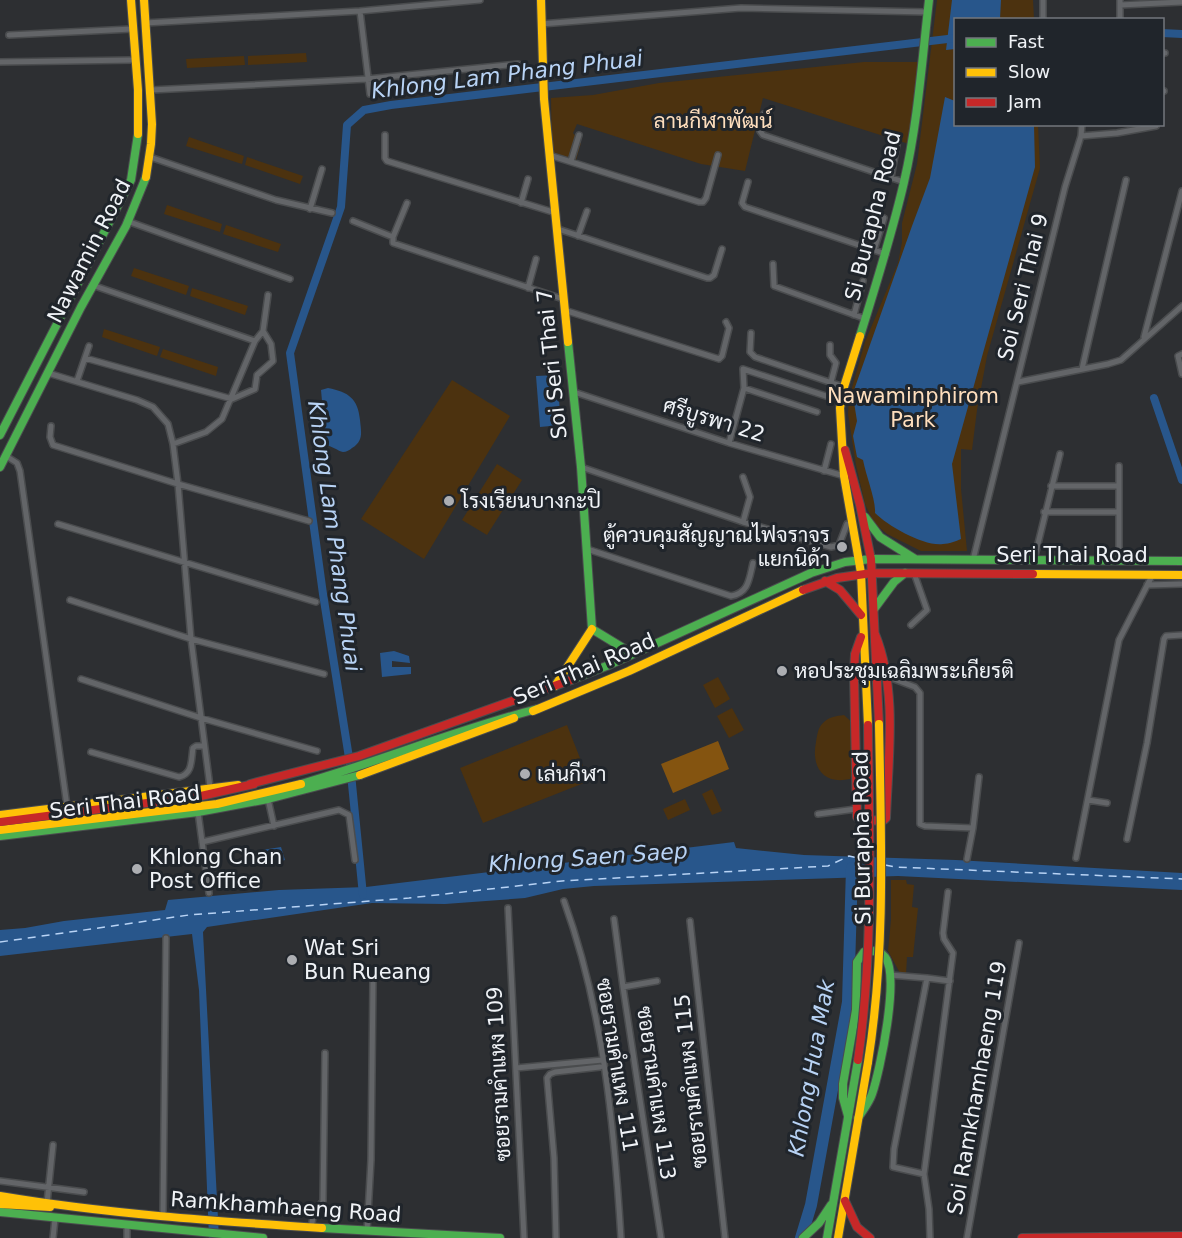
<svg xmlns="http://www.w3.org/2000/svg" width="1182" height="1238" viewBox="0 0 1182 1238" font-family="'DejaVu Sans',Sarabun,sans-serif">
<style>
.green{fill:#4c320f}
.forest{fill:#845410}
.water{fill:#28568b}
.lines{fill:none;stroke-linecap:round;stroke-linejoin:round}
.canal{stroke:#28568b;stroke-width:8}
.river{stroke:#28568b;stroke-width:12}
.ferry{stroke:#b8d3f5;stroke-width:1.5;stroke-dasharray:8 6;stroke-linecap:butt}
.street-casing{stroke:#4a4c4e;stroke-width:8}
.fast-casing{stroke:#4a4c4e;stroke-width:10}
.slow-casing{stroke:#4a4c4e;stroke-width:10}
.jam-casing{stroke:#4a4c4e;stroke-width:10}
.street{stroke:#636568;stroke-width:5}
.fast{stroke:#4caf50;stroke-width:8}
.slow{stroke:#ffc107;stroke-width:8}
.jam{stroke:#c62828;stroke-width:8}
.slow-bridge-casing{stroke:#4a4c4e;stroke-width:10;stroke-linecap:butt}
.jam-bridge-casing{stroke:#4a4c4e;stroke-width:10;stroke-linecap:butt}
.slow-bridge{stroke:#ffc107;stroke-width:8}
.jam-bridge{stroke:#c62828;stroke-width:8}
.poi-dot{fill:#acaeb2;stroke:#20252b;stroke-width:2}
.labels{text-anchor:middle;stroke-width:6;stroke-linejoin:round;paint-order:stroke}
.park-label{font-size:21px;fill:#fedebd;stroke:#20252b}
.street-label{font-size:21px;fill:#f0f3f7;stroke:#20252b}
.poi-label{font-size:21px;fill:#f0f3f7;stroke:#20252b;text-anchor:start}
.water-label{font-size:22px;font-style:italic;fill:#b8d3f5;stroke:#20252b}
</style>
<rect width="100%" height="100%" fill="#2d2f32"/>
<!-- green -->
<path class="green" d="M937,0H1033L1034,19L956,20V124L1038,125L1040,168L987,356L977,410L972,450L961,449V489L967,551H921L887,534L874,523L865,504L856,465L848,414L849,398L865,342L898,263L902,242V223L917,164Z
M306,53L307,62L248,65V56Z
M244,56L245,65L187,68L186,59Z
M864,62H919L909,144L763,98L745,171L701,164L577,124L573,133L581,143L576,160L552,152L551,98L593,95L659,83Z
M189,137L244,156L242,164L186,146Z
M247,157L303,176L300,184L245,165Z
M167,205L222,224L220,232L164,214Z
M226,225L281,244L278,252L223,234Z
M134,268L189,286L186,295L131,276Z
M192,288L248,306L245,315L190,296Z
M104,329L160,347L157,356L102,337Z
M163,349L218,367L216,376L160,357Z
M452,380L510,416L424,559L361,519Z
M497,464L522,480L487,535L462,520Z
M718,677L730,699L715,708L703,685Z
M732,708L744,730L729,738L717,716Z
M844,715C845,716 850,720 851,722C858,733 855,767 850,779C823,785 811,767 816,742C817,736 818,728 822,724C828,717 836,716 844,715Z
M567,725L589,781L483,823L460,768Z
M712,789L722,811L712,815L702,794Z
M685,799L690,810L668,820L663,809Z
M891,880H906L907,884L914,885L912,907L918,908L913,957H907L906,974L900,973L888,951L891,920Z"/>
<!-- forest -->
<path class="forest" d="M718,741L729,769L673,793L661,764Z"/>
<!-- water -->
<path class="water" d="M952,0H1001L1000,19L956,20L955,49L946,50Z
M945,97L955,101L956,124L1034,125L1035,167L952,464L961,539C956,541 949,544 943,544C925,547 888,526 875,513C876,500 866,476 863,460L857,457L853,436L857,421L853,396L854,390L912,226L930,178Z
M557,375L561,425L540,427L536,376Z
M328,388C349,392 358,399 360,420C361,431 364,441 352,448C350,450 346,452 343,452C338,451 332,446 326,445L321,390Z
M394,651L409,656L410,663L392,661V667H411V674L382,677L380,653Z
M734,842L736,848L804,855L956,860L1182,873V890L898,876L594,886L563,889L525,898L445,904L372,903L207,927L203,932L219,1238H209L199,990L192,934L0,956V930L25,928L64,921L165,910L168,900L279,890L366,887Z
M281,847L285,860L265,865L262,850Z"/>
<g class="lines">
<!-- canal -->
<path class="canal" d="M1162,33L1182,34
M1154,398L1182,480
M363,895L350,764L323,594L290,353L341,207L347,125L364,110L391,105L956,38"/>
<!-- river -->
<path class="river" d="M801,1238L811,1205L848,1002L852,868"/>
<!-- ferry -->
<path class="ferry" d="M885,865L895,867L1182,879
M0,942L189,915L409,898L562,881L828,866L849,856L866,860"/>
<!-- street casing -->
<g class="street-casing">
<path id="street" d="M1043,0V20
M1120,0V20
M1120,5L1182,2
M360,11L370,94
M145,23L360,11L480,0
M541,24L741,8L928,12
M9,35L132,29
M1162,53H1165
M0,62L134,60
M151,90L367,79L518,64
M1162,91H1164
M764,114L760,131L763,135L904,182
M385,135V158L387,161L556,213
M1081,136L1117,133L1156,126
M549,155L699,202H703L706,198L718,155
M150,157L276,200L332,213
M571,161L579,135
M891,178L897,144
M748,182L742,203L745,207L886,254
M407,203L393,237V243L563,299
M521,203L528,179
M310,209L322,169
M127,221L290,279
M353,221L393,237
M558,229L707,278H710L714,275L722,249
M578,236L587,211
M874,250L884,218
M773,264L774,286L866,319
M92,285L255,341
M528,288L536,259
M564,310L719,359L722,356L729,328L726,322
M854,315L863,281
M751,333L750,352L755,357L844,387
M1144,337L1182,191
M830,345V355L836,363L831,382
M1182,354L1178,356L1182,374
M85,358L232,399L255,389L257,375L273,361L271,344L263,331
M1082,369L1126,180
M48,373L137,400L153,407L168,424L173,444L178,484L191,639L210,787
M77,381L89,346
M1018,382L1108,364L1121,360L1182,306
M744,388L817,412
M574,392L729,443L844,476
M51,426L50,437L53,445L178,484L309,521
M729,443L744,388L743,369L835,399
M173,444L206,432L222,419L255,341L263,331L268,295
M6,456L17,463L20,471L67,806
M581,467L743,522L831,547L839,545L847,524
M824,471L831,444
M1051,486H1118
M1044,512H1119
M743,522L750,497L743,477
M58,524L316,602
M587,549L731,596C749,593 749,579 753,563
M973,560L1065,187L1081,136L1082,124
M1034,560L1060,454
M1119,561V466
M1147,585L1182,584
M70,600L191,639L324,674
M911,625L927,610L914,573
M886,676L915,687L920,693V824L925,826L973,828
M81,679L201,718L317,751
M91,752L179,777C193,774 191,760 193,748L196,746H204
M268,799L274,826
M1088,800L1107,803
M198,812L209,893
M818,814L856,809
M1127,839L1147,743L1164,639L1166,636L1182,635
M202,842L339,810L349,815L355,860
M1076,858L1119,640L1153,574
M967,859L973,828L979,777
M564,901C603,1009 614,1124 621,1238
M508,908L524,1238
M614,919L623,987
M690,921L725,1238
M890,975L927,978
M657,981L623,987L661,1238
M516,1068L603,1060
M924,1174L893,1167L894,1149L927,978L950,981
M0,1181L84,1192
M47,1203L53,1145
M283,1207L317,1209
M163,1216L166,938
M311,1228L314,1212L323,1201L325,1053
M367,1231L371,1160L373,981
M53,1238L55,1219
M127,1238V1226
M556,1238L554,1158L547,1078L550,1074L555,1072L600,1067
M930,1238L929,1209L924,1174L953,953L944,939L943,933L948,892
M967,1238L1019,943"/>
</g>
<!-- fast casing -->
<g class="fast-casing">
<path id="fast" d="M860,336C876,285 892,234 904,182C918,122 922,60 929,0
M568,342L581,467L592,629L633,654
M0,435L131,180L138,134
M0,467L81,307L126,226L146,177
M865,517L880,537L915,559
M874,609L894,582L905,573
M571,680L609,665L811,573L845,562L871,559L1182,561
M301,784C381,761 456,730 537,709
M0,836L198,812L268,799L360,775
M848,1116L843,1098V1084L856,1010L857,962L864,952C872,950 880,950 885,957C900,976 880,1071 872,1094C869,1103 863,1110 858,1118
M0,1212L263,1238
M322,1228L500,1238
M803,1238L819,1223L831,1205
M827,1238L858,1060"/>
</g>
<!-- slow casing -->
<g class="slow-casing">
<path id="slow" d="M131,0L138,90V134
M144,0L152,124L151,144L146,177
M541,0L544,99L568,342
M860,336L844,387L840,408L844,476L861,573L868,725
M1033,574L1182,575
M555,686L592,629
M533,711L629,671L803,590
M360,775L514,718
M0,815L238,785
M0,830L217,804L301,784
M0,1196C107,1214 214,1221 322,1228
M0,1204L50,1207
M838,1238L868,1062"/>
</g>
<!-- jam casing -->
<g class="jam-casing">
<path id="jam" d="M845,450L860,505L871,559L879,724
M825,581L840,590L861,615
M803,590L837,578L872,573L1033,574
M861,637L855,654L854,673L857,817L861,821L884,820L886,818C888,758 898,691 875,634
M250,784L359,756L571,680
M0,822L201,796L254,784
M845,1201L857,1227L870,1238
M1022,1238L1182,1236"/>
</g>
<!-- street -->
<use href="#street" class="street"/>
<!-- fast -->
<use href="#fast" class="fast"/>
<!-- slow -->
<use href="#slow" class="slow"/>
<!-- jam -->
<use href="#jam" class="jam"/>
<!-- slow-bridge casing -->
<g class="slow-bridge-casing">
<path id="slow-bridge" d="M868,1062C886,950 881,837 879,724"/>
</g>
<!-- jam-bridge casing -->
<g class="jam-bridge-casing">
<path id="jam-bridge" d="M858,1060C874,949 869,837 868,725"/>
</g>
<!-- slow-bridge -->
<use href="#slow-bridge" class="slow-bridge"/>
<!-- jam-bridge -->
<use href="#jam-bridge" class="jam-bridge"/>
</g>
<!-- markers -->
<g class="poi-dot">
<circle cx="449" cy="501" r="6"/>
<circle cx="842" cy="547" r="6"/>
<circle cx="782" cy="671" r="6"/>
<circle cx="525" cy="774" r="6"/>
<circle cx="137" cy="869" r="6"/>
<circle cx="292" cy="960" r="6"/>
</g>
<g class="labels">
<!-- park labels -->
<g class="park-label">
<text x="713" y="128">ลานกีฬาพัฒน์</text>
<text x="913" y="403">Nawaminphirom<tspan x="913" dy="24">Park</tspan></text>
</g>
<!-- street labels -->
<g class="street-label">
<text transform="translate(873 216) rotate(-76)" y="7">Si Burapha Road</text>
<text transform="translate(89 251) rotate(-63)" y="7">Nawamin Road</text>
<text transform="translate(1023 287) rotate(-76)" y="7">Soi Seri Thai 9</text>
<text transform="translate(552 364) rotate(-96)" y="7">Soi Seri Thai 7</text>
<text transform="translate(714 420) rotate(17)" y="7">ศรีบูรพา 22</text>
<text x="1072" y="562">Seri Thai Road</text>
<text transform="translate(584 669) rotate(-23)" y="7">Seri Thai Road</text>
<text transform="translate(125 802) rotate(-7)" y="7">Seri Thai Road</text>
<text transform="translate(862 838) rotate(-91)" y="7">Si Burapha Road</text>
<text transform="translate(617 1065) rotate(81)" y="7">ซอยรามคำแหง 111</text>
<text transform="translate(499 1074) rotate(-93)" y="7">ซอยรามคำแหง 109</text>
<text transform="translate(691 1081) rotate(-96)" y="7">ซอยรามคำแหง 115</text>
<text transform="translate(977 1088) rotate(-80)" y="7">Soi Ramkhamhaeng 119</text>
<text transform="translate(656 1093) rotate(82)" y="7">ซอยรามคำแหง 113</text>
<text transform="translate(286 1207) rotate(4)" y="7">Ramkhamhaeng Road</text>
</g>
<!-- poi labels -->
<g class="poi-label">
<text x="461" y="508">โรงเรียนบางกะปิ</text>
<text x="830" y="542" text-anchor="end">ตู้ควบคุมสัญญาณไฟจราจร<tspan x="830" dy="24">แยกนิด้า</tspan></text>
<text x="794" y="678">หอประชุมเฉลิมพระเกียรติ</text>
<text x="537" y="781">เล่นกีฬา</text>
<text x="149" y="864">Khlong Chan<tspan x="149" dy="24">Post Office</tspan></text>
<text x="304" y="955">Wat Sri<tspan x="304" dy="24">Bun Rueang</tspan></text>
</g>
<!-- water labels -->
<g class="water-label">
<text transform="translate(507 74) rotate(-7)" y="8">Khlong Lam Phang Phuai</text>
<text transform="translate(335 536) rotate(82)" y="8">Khlong Lam Phang Phuai</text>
<text transform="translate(588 857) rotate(-4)" y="8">Khlong Saen Saep</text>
<text transform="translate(811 1068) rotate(-80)" y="8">Khlong Hua Mak</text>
</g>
</g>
<!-- legend -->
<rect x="954" y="18" width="210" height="108" fill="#20252b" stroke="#73777d" stroke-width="1.5"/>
<rect x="966" y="38" width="30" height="9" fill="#4caf50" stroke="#73777d" stroke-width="1.5"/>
<text x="1008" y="48" font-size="18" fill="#f0f3f7">Fast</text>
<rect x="966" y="68" width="30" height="9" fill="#ffc107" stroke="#73777d" stroke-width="1.5"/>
<text x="1008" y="78" font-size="18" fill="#f0f3f7">Slow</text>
<rect x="966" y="98" width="30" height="9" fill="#c62828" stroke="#73777d" stroke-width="1.5"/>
<text x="1008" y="108" font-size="18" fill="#f0f3f7">Jam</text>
</svg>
